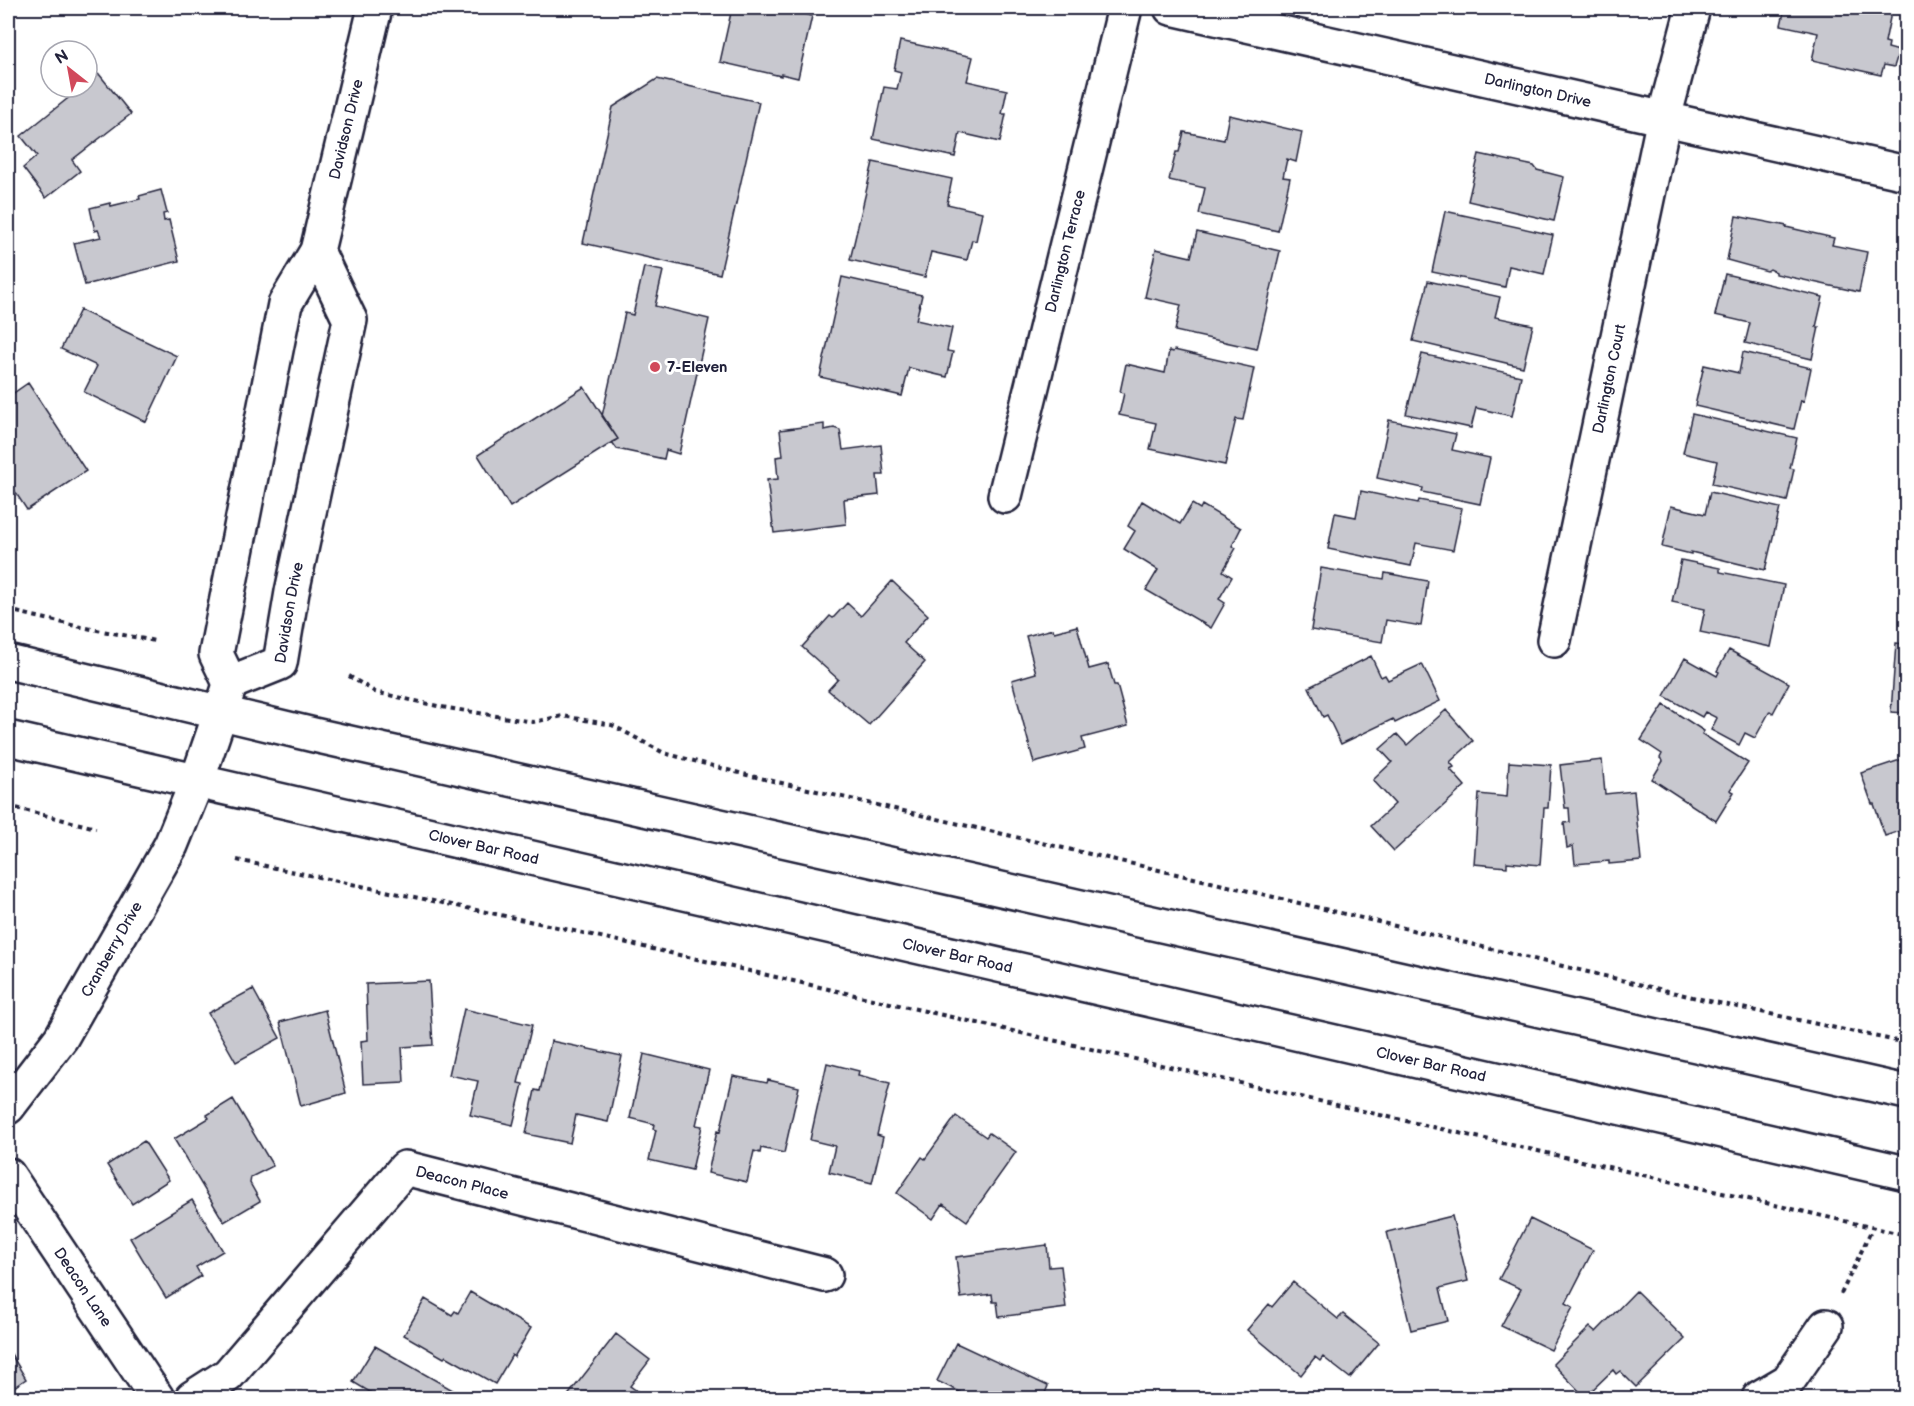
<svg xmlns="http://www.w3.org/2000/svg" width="1914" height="1406" viewBox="0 0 1914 1406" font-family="'Balsamiq Sans',sans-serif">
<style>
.building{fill:#c8c8cf;stroke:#22223b;stroke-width:1.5}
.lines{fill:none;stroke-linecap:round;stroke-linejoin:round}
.minor-casing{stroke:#22223b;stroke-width:38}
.tertiary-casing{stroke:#22223b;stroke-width:38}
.secondary-casing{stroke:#22223b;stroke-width:38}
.path{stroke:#22223b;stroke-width:4;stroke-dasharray:4.5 4.5;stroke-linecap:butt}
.minor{stroke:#fff;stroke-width:33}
.tertiary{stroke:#fff;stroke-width:33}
.secondary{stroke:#fff;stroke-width:33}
.poi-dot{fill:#d1495b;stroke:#fff;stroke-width:2}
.labels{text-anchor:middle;stroke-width:6;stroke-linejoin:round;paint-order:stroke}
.street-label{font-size:15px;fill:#22223b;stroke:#fff}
.poi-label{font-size:15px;font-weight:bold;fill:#22223b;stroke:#fff;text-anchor:start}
</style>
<rect width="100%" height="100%" fill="#fff"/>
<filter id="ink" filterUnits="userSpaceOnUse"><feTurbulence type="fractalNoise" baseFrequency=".0167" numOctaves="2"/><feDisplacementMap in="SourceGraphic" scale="12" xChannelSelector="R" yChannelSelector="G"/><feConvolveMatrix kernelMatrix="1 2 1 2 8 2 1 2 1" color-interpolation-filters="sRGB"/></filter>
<g filter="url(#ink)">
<!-- building -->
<path class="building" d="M732,8H780L812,16L798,78L781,74V76L720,62Z
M1785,8H1892L1885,42L1889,43L1888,48L1899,51L1894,67L1884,65L1881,75L1812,60L1818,33L1781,25Z
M900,41L973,57L967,81L1007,90L1002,114H1006L1000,142L960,133L955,157L873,139L884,87L897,89L901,72L894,70Z
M99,74L131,114L72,160L80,171L46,198L23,168L37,156L21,136L82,87H87V83Z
M657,79L759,102L720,274L583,243L613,107Z
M1229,115L1302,132L1296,162L1287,159L1283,177L1290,178L1278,231L1199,214L1205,188L1169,180L1176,152H1179L1184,132L1224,140Z
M1479,154L1534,166L1537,170L1564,177L1554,221L1468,201Z
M873,162L952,179L947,204L982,212L976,241L972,240L967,260L931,252L925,277L850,260Z
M161,190L167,213L163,214L164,221L169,220L179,261L85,285L74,243L101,237L98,230L95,231L90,208L110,203L111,206L140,199L139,196Z
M1445,211L1553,235L1544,274L1509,266L1505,287L1432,272Z
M1736,216L1787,226L1786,227L1834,238L1832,245L1867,252L1859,292L1776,274V272L1770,269L1767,271L1727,260Z
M1197,232L1280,251L1257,349L1175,331L1181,305L1145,297L1156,249L1191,257Z
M644,267L663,271L655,306L709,319L679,454L666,450L664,459L617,449L612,442L618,439L602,416L625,313L633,315Z
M1725,274L1823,297L1816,327H1819L1812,359L1745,343L1750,323L1715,315Z
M842,277L922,295L916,320L952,328L947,351L953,352L947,377L909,368L902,396L820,377Z
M1428,281L1500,297L1495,317L1533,325L1523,367L1413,341Z
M80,310L177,356L146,422L84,392L97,366L61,349Z
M1174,350L1254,368L1243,420L1236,419L1225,465L1150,449L1156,423L1119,415L1124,393L1120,392L1126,364L1165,373L1169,351L1173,352Z
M1743,352L1811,368L1804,401L1801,400L1794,429L1695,406L1704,365L1739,373Z
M1422,354L1521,376L1512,416L1476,408L1471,428L1406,414Z
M28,383L86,471L27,510L8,481V397Z
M584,387L618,439L510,507L478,455Z
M1692,414L1797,438L1790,468L1794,469L1787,501L1712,484L1717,461L1683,453Z
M1389,420L1456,434L1452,450L1490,458L1480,504L1422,492L1423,488L1377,478Z
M824,424V430L834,428L840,430L843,450L881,445L884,475H877L879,495L844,499L846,524L774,533L767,480L778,479L776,457L783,456L780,430Z
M1361,491L1418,503L1419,500L1462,508L1453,550L1416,543L1411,566L1328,549L1335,513L1356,517Z
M1710,492L1780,508L1765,570L1691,552V554L1662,547L1671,506L1705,514Z
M1142,501L1180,524L1192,504L1200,509L1202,505L1241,528L1232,546L1236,548L1223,571L1232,577L1219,599L1225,603L1211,628L1146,590L1158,570L1124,549L1135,531L1128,526Z
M1681,560L1720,568V572L1784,585L1771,647L1700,632L1705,609L1672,602Z
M1321,568L1384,579L1385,573L1428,581L1421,626L1386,620L1382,642L1311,630Z
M892,581L928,615L904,643L925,662L869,725L828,690L838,679L802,647L830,616L833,618L847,603L861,616Z
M1077,626L1089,669L1108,664L1114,685H1117L1128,726L1082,738L1085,749L1034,763L1012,680L1036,673L1026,636L1053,629L1054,632Z
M1896,643L1906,644V713L1891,712Z
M1729,650L1789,683L1773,713L1770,711L1755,738L1745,733L1739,745L1711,730L1717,718L1705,712L1702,717L1664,696L1685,658L1717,676L1719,672L1717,671Z
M1371,656L1381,677L1385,675L1388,680L1422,664L1440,701L1395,723L1393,719L1341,744L1327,715L1323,717L1309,687Z
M1664,705L1704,731L1702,734L1748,763L1730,790L1734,792L1716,821L1652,779L1663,761L1660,758L1662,754L1641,740Z
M1446,710L1473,741L1450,762L1454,767L1450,769L1465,786L1394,851L1371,826L1395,804L1373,780L1392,762L1380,749L1397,734L1407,745Z
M1906,758V829L1885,836L1874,804H1872L1861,773Z
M1602,760L1605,794L1634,791L1641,861L1609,864V861L1575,864L1573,846L1567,848L1564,823L1570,822L1569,808H1565L1560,765Z
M1509,762L1551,765L1548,808H1544L1540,865L1507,862V867L1474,864L1479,794L1507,797Z
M429,981L433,1045L402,1047L404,1082L363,1084L361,1041L368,1040L366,984Z
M253,989L280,1038L236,1062L208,1013Z
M464,1009L532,1025L518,1083L523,1084L513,1125L470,1115L478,1081L449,1075Z
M325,1010L346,1093L301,1106L280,1022Z
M551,1041L622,1056L608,1122L576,1115L570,1143L526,1134L535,1090L540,1091Z
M644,1054L709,1070L696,1125L702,1126L692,1170L649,1160L656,1130L653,1129L654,1124L630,1118Z
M827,1063L859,1071L858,1075L890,1083L877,1135L883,1137L872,1183L829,1172L835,1146L810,1140Z
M733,1076L767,1083L768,1080L799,1087L784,1153L761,1148L760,1153L754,1151L747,1182L708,1173L717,1131L720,1132Z
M233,1099L273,1166L251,1177L250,1183L260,1201L224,1222L174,1139L209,1118L207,1115Z
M956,1116L986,1137L989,1133L1016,1152L967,1221L943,1204L933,1219L897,1193L922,1157L925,1159Z
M144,1141L169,1180L132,1204L107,1165Z
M192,1200L223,1251L196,1267L201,1276L166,1298L130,1238Z
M1452,1216L1468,1281L1440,1288L1448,1321L1411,1330L1387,1232Z
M1530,1219L1593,1250L1566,1303L1573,1307L1551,1350L1501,1326L1521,1289L1499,1279Z
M1047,1245L1049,1267L1061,1266L1066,1308L999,1317L997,1302H993L992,1294L961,1298L956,1257Z
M1293,1282L1338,1319L1343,1314L1379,1343L1350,1378L1323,1357L1320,1361L1315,1357L1301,1375L1247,1330L1269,1304L1272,1307Z
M1636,1291L1685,1339L1636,1387L1620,1371L1616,1374L1613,1370L1585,1397L1553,1364L1590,1327L1596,1332Z
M470,1292L531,1328L514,1357L512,1355L495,1384L446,1356L444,1358L404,1335L425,1299L452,1315L455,1311L458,1313Z
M616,1334L650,1360L630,1386L647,1398H566Z
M956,1343L1048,1386L1043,1398H958L960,1392L937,1381Z
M375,1346L458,1393L455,1398H374L375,1395L353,1382Z
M8,1349L26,1379L8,1391Z"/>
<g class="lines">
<!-- minor casing -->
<g class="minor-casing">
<g id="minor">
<path id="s1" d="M1171,8L1906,173"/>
<path id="s2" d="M1005,496L1125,8"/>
<path id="s3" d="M1554,640L1664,118L1693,8"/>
<path id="s4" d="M8,1107L61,1038L171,845L197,781"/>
<path id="s5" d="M8,1175L157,1398"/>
<path id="s6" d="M192,1398L228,1375L405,1168L825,1275"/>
<path d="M1759,1398L1788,1381L1826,1326"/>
</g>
</g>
<!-- tertiary casing -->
<g class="tertiary-casing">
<g id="tertiary">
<path id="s7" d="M230,683L216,654L285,304L317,251L375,8"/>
<path id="s8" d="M230,683L280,663L292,592L350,320L317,251"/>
<path d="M197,781L230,685"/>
</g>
</g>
<!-- secondary casing -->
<g class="secondary-casing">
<g id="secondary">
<path d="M8,662L314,735L1906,1092"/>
<path id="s9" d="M8,738L1906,1173"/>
</g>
</g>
<!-- path -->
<path class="path" d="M8,610L76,626L155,641
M349,676L375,692L442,707L533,722L563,716L612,725L664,753L747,775L1211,882L1705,1000L1906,1043
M8,806L96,828
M237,860L548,925L1906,1235
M1841,1294L1873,1227"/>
<!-- minor -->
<use href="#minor" class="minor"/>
<!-- tertiary -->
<use href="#tertiary" class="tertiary"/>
<!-- secondary -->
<use href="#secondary" class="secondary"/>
</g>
</g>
<!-- markers -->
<circle class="poi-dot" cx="655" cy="367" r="6"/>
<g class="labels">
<!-- street labels -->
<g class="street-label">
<text dy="5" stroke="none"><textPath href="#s1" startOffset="376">Darlington Drive</textPath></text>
<text dy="5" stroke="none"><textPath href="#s7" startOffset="576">Davidson Drive</textPath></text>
<text dy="5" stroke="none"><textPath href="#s2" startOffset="252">Darlington Terrace</textPath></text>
<text dy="5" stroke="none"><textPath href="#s3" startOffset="267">Darlington Court</textPath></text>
<text dy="5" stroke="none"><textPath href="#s8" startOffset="105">Davidson Drive</textPath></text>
<text dy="5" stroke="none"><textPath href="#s9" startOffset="488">Clover Bar Road</textPath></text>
<text dy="5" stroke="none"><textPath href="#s4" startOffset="189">Cranberry Drive</textPath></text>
<text dy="5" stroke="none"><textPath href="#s9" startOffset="974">Clover Bar Road</textPath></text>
<text dy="5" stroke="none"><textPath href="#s9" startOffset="1460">Clover Bar Road</textPath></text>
<text dy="5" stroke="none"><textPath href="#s6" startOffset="374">Deacon Place</textPath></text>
<text dy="5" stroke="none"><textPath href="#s5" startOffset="135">Deacon Lane</textPath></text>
</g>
<!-- poi labels -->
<g class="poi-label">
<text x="667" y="372">7-Eleven</text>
</g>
</g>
<!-- margin -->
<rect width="1914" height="1406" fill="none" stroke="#fff" stroke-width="30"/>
<rect x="15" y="15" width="1884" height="1376" fill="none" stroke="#22223b" stroke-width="2" filter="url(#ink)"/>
<!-- north arrow -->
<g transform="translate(69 69) rotate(329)"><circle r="28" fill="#ffffff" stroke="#a7a7b1" stroke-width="1.5"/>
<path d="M0-4.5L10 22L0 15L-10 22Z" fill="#d1495b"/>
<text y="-9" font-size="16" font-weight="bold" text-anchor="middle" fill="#22223b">N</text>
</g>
</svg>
